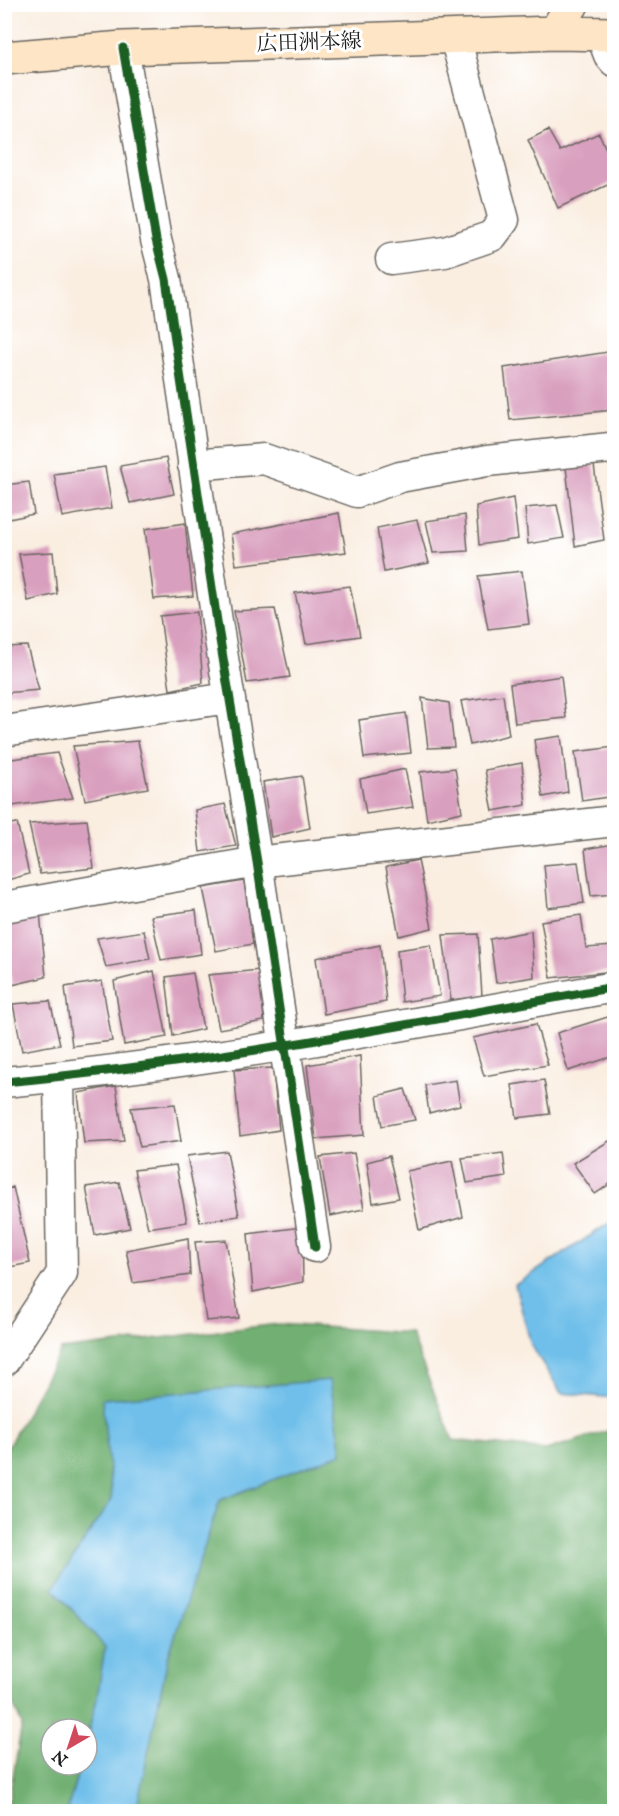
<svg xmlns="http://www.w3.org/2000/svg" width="619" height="1816" viewBox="0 0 619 1816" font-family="'IM FELL English','Noto Serif JP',serif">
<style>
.forest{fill:#71b072;stroke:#466647;stroke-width:1.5;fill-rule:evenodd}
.water{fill:#6fbfea;stroke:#466e83;stroke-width:1.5}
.building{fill:#d99fbe}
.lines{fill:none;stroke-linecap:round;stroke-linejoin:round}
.street-casing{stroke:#6a6661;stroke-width:33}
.secondary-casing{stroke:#6a6661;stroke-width:36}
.street{stroke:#fff;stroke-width:30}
.secondary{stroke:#fde5c5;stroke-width:33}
.cycleway-casing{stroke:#fff;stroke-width:13}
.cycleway{stroke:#1b5e20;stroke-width:9}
.labels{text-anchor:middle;stroke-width:6;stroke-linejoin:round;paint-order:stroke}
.street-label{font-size:21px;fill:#1c1c1c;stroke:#fff}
</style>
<rect width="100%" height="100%" fill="#fff"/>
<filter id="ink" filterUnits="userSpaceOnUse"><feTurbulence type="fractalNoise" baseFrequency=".0167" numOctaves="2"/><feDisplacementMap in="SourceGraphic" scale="12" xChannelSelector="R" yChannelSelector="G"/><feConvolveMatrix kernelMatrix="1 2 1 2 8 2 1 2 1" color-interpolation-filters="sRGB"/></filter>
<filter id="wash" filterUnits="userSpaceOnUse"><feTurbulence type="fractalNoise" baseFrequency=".008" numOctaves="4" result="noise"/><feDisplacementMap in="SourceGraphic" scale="24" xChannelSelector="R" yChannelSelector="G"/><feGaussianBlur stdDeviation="1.35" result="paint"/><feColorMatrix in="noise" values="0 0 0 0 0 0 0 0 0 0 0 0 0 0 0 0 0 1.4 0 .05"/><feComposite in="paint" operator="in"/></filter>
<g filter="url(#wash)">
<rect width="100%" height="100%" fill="#faeee1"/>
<!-- forest -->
<path class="forest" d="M278,1324L410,1333L453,1440L546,1450L614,1429V1811H7L22,1724L5,1687V1452L61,1350ZM51,1729H87V1765H51Z"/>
<!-- water -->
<path class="water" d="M614,1220V1398L561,1393L531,1345L515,1285Z
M330,1380L342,1453L220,1500L168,1657L136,1811H67L80,1765H87V1737L97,1698L105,1647L53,1588L112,1499L102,1399Z"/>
<g id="blocks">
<!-- building -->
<path class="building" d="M548,130L560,151L599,133L614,168V182L558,208L528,140Z
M614,351V410L510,420L504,368Z
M166,458L174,494L130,503L120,466Z
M594,465L604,540L575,546L566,467Z
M105,467L112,508L62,517L54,474Z
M29,482L34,514L4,520V485Z
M513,498L518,539L479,545L476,506Z
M557,505L564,538L528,544L525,508Z
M339,513L346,552L236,565L231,534Z
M465,515L468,551L433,553L426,521Z
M417,520L429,563L384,572L377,528Z
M185,523L193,596L154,599L145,529Z
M53,552L57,594L28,601L19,554Z
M522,571L529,624L488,629L478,576Z
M350,586L360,636L306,644L295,593Z
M275,609L290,677L247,683L234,611Z
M197,612L203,683L170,690L160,616Z
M27,646L39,690L4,693V647Z
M561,676L566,718L515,723L510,684Z
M503,695L509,735L470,745L461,701Z
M422,698L449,703L454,747L428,748Z
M406,713L411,753L364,758L359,720Z
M561,736L568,792L543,797L534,740Z
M138,741L148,788L85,800L73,746Z
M614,747V796L582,801L575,752Z
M57,753L73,798L4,807V760Z
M522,763L526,805L493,811L485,770Z
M455,768L462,812L427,820L420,772Z
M405,769L413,807L366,814L360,779Z
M302,776L310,828L271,837L263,782Z
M225,804L236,846L200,852L195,810Z
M87,820L94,868L40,874L29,824Z
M17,823L29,874L4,881V825Z
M614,844V894L591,896L585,849Z
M418,860L432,928L399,936L386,867Z
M578,862L584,903L548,908L544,865Z
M244,881L253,944L216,951L203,888Z
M196,910L201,954L161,960L151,916Z
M40,912L46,977L12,985L4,948V919Z
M581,915L586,948L614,946V971L551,978L541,921Z
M144,931L150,959L106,967L97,938Z
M531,931L534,977L496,983L490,939Z
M478,934L482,996L451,1000L443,935Z
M380,945L386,1002L324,1014L316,958Z
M431,945L440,996L402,1002L397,950Z
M260,970L264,1021L219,1029L208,975Z
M154,971L167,1037L124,1045L114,981Z
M193,973L203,1029L173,1036L166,977Z
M102,981L112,1041L72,1046L65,987Z
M50,1001L60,1044L22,1051L13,1004Z
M614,1015V1056L568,1071L557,1033Z
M536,1024L548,1065L484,1076L473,1038Z
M360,1056L364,1135L316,1139L307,1065Z
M273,1068L279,1130L240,1136L234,1070Z
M456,1080L460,1105L429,1113L425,1085Z
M544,1080L550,1114L517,1118L512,1085Z
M116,1086L124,1141L84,1143L78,1093Z
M405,1089L415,1120L382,1126L377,1096Z
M175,1104L181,1141L140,1147L131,1108Z
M614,1138V1181L595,1194L573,1163Z
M227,1151L239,1216L200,1222L187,1156Z
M354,1153L364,1209L330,1216L320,1157Z
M503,1153L506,1177L467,1183L462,1158Z
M389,1156L399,1198L373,1203L367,1162Z
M452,1161L463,1217L419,1230L407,1171Z
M176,1165L187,1222L148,1228L134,1170Z
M119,1182L130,1228L95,1235L86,1187Z
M13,1187L30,1263L5,1268V1190Z
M302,1227L303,1282L253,1292L248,1234Z
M188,1238L190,1275L133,1283L126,1250Z
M226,1240L239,1318L206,1321L195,1242Z"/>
</g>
</g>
<g filter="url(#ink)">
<use href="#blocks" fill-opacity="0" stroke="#6a6661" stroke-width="1.5"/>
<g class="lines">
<!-- street casing -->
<g class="street-casing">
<path id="street" d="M601,34L609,55L614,61
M123,48L156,240L166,279L218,628L257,862L315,1247
M391,259L445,252L492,236L504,220L455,37
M193,465L264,459L357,492L400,477L487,461L610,448L614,450
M4,731L229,698
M4,907L257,862L614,821
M4,1082C209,1063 412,1024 614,987
M4,1361L62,1273L59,1077"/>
</g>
<!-- secondary casing -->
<g class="secondary-casing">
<path id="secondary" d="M555,33L572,4
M4,58L123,48L555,33L614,34"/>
</g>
<!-- street -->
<use href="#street" class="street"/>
<!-- secondary -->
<use href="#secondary" class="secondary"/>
<!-- cycleway casing -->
<g class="cycleway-casing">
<path id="cycleway" d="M123,48L156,240L166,279L218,628L257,862L315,1247
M4,1082C209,1063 412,1024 614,987"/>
</g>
<!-- cycleway -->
<use href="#cycleway" class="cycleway"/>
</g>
</g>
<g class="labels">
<!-- street labels -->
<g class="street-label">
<text transform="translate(309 42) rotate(-2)" y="7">広田洲本線</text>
</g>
</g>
<!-- margin -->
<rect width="619" height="1816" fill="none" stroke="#fff" stroke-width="24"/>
<!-- north arrow -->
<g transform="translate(69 1747) rotate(219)"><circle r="28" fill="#ffffff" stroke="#a4a4a4" stroke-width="1.5"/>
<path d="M0-4.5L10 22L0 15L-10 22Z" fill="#d1495b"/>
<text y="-9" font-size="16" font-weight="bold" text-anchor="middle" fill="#1c1c1c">N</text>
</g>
</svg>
